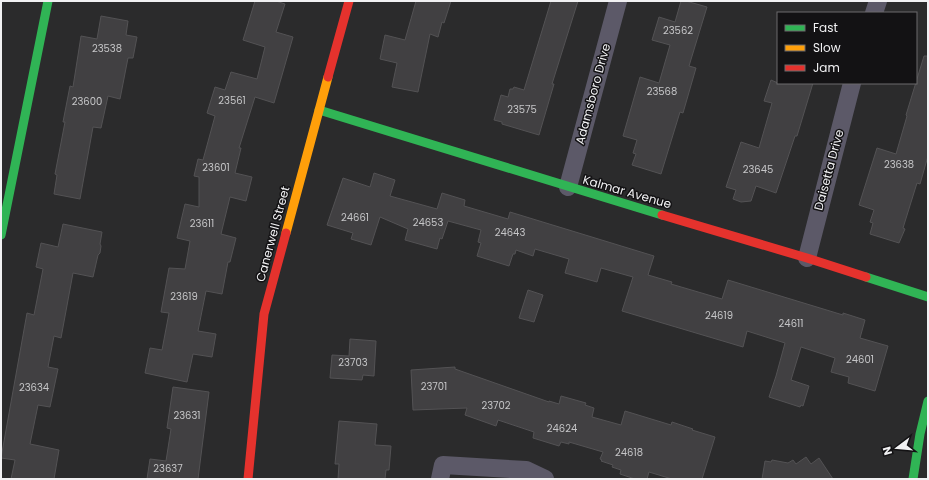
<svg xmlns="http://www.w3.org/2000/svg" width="929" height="480" viewBox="0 0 929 480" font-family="Poppins,sans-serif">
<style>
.building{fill:#414042;stroke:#535254}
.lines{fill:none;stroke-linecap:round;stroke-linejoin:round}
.street{stroke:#5c5968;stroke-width:18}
.fast{stroke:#30b455;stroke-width:9}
.slow{stroke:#ff9f0a;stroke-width:9}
.jam{stroke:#e5322d;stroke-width:9}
.labels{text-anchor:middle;stroke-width:3;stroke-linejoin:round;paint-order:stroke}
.number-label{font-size:10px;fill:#c5c5c7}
.street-label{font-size:12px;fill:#f1f1f3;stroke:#131214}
</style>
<rect width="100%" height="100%" fill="#2b2b2c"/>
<!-- building -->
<path class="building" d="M255,1H276L285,4L276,32L293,37L274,103L255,97L239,148H241L235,173L252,177L246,201L230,197L221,234L236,238L230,262H228L222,294L206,291L198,331L216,334L212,357L193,354L187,382L145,373L150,348L162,350L169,313L161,312L169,268L185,269L190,241L177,238L185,204L199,207V177L194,176L198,159L203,160L215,116L207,113L215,87L225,90L231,72L257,79L265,47L243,40Z
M416,1H451L444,23L442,22L438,37L430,34L418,92L392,87L397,63L380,59L385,35L405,40Z
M551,1H578L552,84H554L539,135L502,124V122L494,120L501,95L508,97L510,89H513L514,87L524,90Z
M681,1H686L707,7L689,66L696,68L683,113L680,112L661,174L632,165L636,154L633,153L637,140L623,136L640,77L659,83L670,45L652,40L659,17L675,22Z
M101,16L128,21L126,35L137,37L133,58H128L120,99L108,96L101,128L93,127L80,199L54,194L57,175L55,174L65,122H63L70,86L73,87L81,36L97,39Z
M924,56H928V156L920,184L917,183L903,228L905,229L899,243L870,234L873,223L870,222L874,210L859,205L877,148L896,154L907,116L906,115Z
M771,80L778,83H813L797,136H795L776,193L756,186L751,201L741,202L733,199L736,190L726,187L741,142L759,148L772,103L764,101Z
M374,173L395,180L390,196L437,209L442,193L465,200L464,206L508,219L510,212L654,256L648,275L672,282L671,284L722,299L728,280L843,315V313L865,320L860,338L888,346L875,391L848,383L849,377L831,372L835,358L801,347L791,380L809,386L803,406L801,405L800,407L769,397L776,376L785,343L747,331L743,347L622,311L633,277L601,268L597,282L565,273L569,259L535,249L533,256L516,250L515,254H513L509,266L477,256L481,243L478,242L481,230L448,221L442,239L440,238L437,249L405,240L408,229L380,217L371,245L351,239L353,233L327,225L343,178L370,187Z
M63,224L102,232L100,244L101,246L100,253L98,255L93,277L73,273L61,338L54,336L48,367L58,369L50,407L38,405L30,444L59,450L54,479H11L15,460L1,458L27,313L34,315L43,269L36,267L41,243L58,247Z
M528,290L543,295L534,322L519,318Z
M350,339L376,341L374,376L363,375L362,380L330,378L332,355L349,356Z
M455,367V369L549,402V401L559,404L561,396L586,403L585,405L594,408L592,417L621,425L625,411L671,425L672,422L693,429L692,430L715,437L702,479H672L649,472L647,479H635L620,474L621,470L612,467L613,465L601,461L602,460L600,459L603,452L569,442V444L561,442L559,446L533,438L534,432L498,420L496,426L465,415L467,408L413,410L411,370Z
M173,387L209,392L198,479H147L150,459L166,461L171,429L167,428Z
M339,421L377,424L375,445L391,446L389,470H386L385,479H338L339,464H335Z
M806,457L811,464L819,458L833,479H762L765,461L771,462L772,460L788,463L793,460L796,464Z"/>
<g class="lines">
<!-- street -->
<path class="street" d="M874,13L878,1
M568,187L618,1
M807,258L852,83
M440,479L443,465L526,470L545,479"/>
<!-- fast -->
<path class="fast" d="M319,110L662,215
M1,235L48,1
M866,277L928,297
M913,479L920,434L928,401"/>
<!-- slow -->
<path class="slow" d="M286,233L328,77"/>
<!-- jam -->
<path class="jam" d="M328,77L349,1
M662,215L807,258L866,277
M248,479L264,314L286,233"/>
</g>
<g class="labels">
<!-- number labels -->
<g class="number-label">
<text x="678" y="34">23562</text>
<text x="107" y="52">23538</text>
<text x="662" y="95">23568</text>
<text x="232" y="104">23561</text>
<text x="87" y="105">23600</text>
<text x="522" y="113">23575</text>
<text x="899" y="168">23638</text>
<text x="216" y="171">23601</text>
<text x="758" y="173">23645</text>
<text x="355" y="221">24661</text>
<text x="428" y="226">24653</text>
<text x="202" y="227">23611</text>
<text x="510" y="236">24643</text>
<text x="184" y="300">23619</text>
<text x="719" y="319">24619</text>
<text x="791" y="327">24611</text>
<text x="860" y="363">24601</text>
<text x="353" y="366">23703</text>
<text x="434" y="390">23701</text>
<text x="34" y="391">23634</text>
<text x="496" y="409">23702</text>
<text x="187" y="419">23631</text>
<text x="562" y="432">24624</text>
<text x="629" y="456">24618</text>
<text x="168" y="472">23637</text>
</g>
<!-- street labels -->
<g class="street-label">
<text transform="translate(593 94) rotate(-75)" y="4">Adamsboro Drive</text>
<text transform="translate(829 170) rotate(-75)" y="4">Daisetta Drive</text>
<text transform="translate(627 192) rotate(16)" y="4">Kalmar Avenue</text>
<text transform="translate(273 234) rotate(-75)" y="4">Canerwell Street</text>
</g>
</g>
<!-- border -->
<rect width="929" height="480" fill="none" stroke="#f1f1f3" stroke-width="4"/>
<!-- legend -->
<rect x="777" y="12" width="140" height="72" fill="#131214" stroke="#6c6b6d"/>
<rect x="785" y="25" width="20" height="6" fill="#30b455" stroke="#6c6b6d"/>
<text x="813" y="32" font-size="12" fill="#f1f1f3">Fast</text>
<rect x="785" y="45" width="20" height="6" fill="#ff9f0a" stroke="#6c6b6d"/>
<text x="813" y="52" font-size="12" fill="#f1f1f3">Slow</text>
<rect x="785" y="65" width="20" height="6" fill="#e5322d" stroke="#6c6b6d"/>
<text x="813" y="72" font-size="12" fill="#f1f1f3">Jam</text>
<!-- north arrow -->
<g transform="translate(897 448) rotate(254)" stroke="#131214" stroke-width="3" paint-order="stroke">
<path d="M0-3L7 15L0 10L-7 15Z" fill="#f1f1f3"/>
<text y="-6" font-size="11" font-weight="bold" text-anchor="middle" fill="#f1f1f3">N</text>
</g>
</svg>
